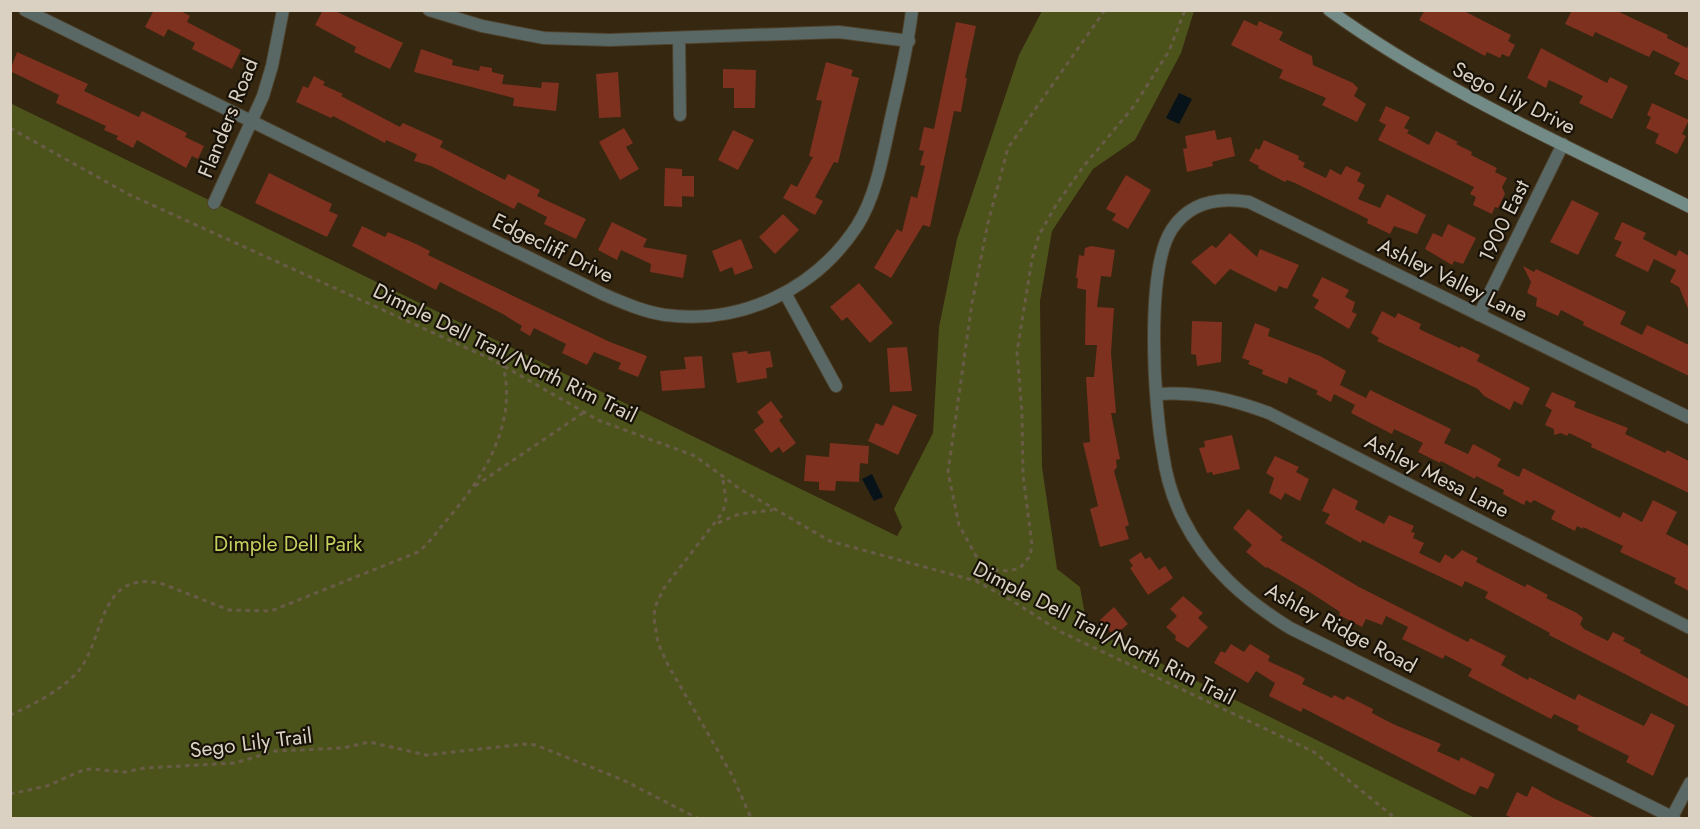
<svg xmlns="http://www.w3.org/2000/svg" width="1700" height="829" viewBox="0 0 1700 829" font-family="Jost,sans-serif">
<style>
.green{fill:#4c531a}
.water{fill:#071319}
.building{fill:#7e311f}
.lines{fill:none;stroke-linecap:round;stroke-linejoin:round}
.street-casing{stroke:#4f422d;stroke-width:14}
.secondary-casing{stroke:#4f422d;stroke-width:14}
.path{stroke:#685c48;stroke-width:3;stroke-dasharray:4.5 4.5;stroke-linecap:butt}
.street{stroke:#596865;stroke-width:12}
.secondary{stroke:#738b87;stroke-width:12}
.labels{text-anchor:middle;stroke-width:4.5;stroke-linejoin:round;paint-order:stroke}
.street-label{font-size:21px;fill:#dad1c3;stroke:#171108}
.park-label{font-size:21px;fill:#c2d15e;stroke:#171108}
</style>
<rect width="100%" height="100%" fill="#352710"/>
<!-- green -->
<path class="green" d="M1042,11H1194L1181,53L1135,140L1093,169L1052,231L1040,301L1042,467L1057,569L1080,587L1087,627L1475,818H11L10,103L897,536L902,527L894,509L933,433L939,327L957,239L1019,55Z"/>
<!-- water -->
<path class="water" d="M1179,93L1192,99L1179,124L1166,118Z
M872,474L883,497L874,501L862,479Z"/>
<!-- building -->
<path class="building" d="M154,10H179L190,16L187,22L241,50L232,69L192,49L195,43L168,29L164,37L145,27Z
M323,10H333L403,43L390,69L354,52L356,47L315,25Z
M1425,10H1462L1511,35L1508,41L1515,45L1509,57L1502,54L1500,58L1487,52L1485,56L1419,20Z
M1572,10H1615L1668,35L1667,38L1687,48L1689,43V81L1674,74L1680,63L1653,50L1649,57L1595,32L1593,37L1565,24Z
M1244,20L1257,26L1259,21L1283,32L1279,40L1312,56L1313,65L1353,83L1358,88L1354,96L1366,104L1357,122L1322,105L1326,98L1279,78L1283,70L1231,45Z
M956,22L976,26L965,78H967L961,112L954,111L930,227L923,225L891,278L874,268L897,229L902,232L911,196L917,198L925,166L920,165L924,151L919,150L924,127L934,129Z
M1541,48L1607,83L1610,77L1628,86L1612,119L1579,103L1583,96L1549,80L1546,88L1527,78Z
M421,49L453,60L452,65L479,71L480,66L492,68V72L504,75L502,84L541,88L542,82L559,83L556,111L513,106L514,98L414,72Z
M17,52L88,84L84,91L139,117L142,111L187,133L185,137L204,146L198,159L192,156L186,168L137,140L133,148L116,139L118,136L104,130L106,126L56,103L59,95L10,71Z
M826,62L853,70L851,76L859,78L838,163L834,162L815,197L823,201L815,215L783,198L791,184L797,187L813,157L809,156L822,101L816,100Z
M723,69L756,70L755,108H734V88H723Z
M618,72L621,117L599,118L596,74Z
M314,76L325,82L323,85L343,94L341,96L400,127L403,123L443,141L440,147L505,180L508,174L540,190L537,196L586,219L576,239L544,224L547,217L518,202L514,209L431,166L414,161L417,154L386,140L385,143L333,116L331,118L296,102L303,86L308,88Z
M1652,103L1689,120L1682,134L1686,136L1677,154L1655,143L1659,134L1646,128L1651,117L1647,115Z
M1386,106L1410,117L1404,128L1409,130L1407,133L1429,145L1436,131L1458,142L1456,144L1472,152L1471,155L1497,168L1495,172L1507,178L1502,187L1505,194L1498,208L1495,207L1492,214L1473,205L1476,197L1470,194L1474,187L1378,140L1386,125L1379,121Z
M624,128L633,143L626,147L639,169L620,180L599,142Z
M733,130L754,140L738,170L718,160Z
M1215,130L1217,140L1231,137L1235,156L1212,162L1213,166L1187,172L1183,149L1187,148L1185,136Z
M1264,140L1299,156L1298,159L1305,163L1303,167L1326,178L1330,169L1341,175L1346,166L1361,173L1357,181L1365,185L1358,199L1380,208L1387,194L1426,215L1417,234L1394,226L1390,234L1367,223L1368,219L1295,183L1287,180L1285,182L1258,168L1259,166L1249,161L1256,148L1259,150Z
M665,168L682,169V176H694V197L682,196V207L664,206Z
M269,173L332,204L329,211L338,215L327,237L255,203Z
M1126,175L1151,190L1128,229L1112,220L1116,214L1106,209Z
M1572,200L1599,213L1578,255L1550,242Z
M783,214L799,230L775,254L759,237Z
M612,222L647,239L643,247L687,255L683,278L650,272L651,264L621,250L617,260L598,250Z
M1622,222L1646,233L1643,239L1676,256L1679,250L1689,256V311L1679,287L1670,282L1676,270L1654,259L1648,272L1615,256L1622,242L1614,239Z
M1448,224L1476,238L1463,264L1454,261L1452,265L1425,249L1433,233L1442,237Z
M362,226L385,237L388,232L416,244L430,251L428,255L461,271L610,342L647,356L638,377L618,369L621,363L594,352L587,365L562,353L566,344L534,328L530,336L520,330L522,326L503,314L440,282L436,290L352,246Z
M1230,233L1257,257L1260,249L1299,265L1287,289L1279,286L1276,292L1230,269L1215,285L1191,262L1212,245L1216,248Z
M741,239L753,268L735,275L732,267L720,272L712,251Z
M1091,246L1115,250L1111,277L1101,276L1097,307L1114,308L1111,353L1116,413H1111L1120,459L1116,460L1117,467L1114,471L1129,525L1125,527L1129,539L1100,547L1090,509L1098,506L1083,443L1090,442L1086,377H1094L1097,345H1085L1086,290L1077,288L1078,278H1076L1079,255L1084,256L1085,248Z
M1523,266L1534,272L1536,269L1626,312L1620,324L1642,335L1647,325L1689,345V376L1583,325L1584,322L1561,310L1558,316L1536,306L1537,298L1527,293L1531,282Z
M1322,277L1349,290L1345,297L1355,302L1352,312L1357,314L1349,329L1314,308L1319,300L1312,296Z
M859,283L893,323L870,343L847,317L842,321L830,307Z
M1382,311L1395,318L1398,313L1421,324L1419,329L1460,348L1461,346L1480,355L1477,361L1530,388L1522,405L1514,401L1510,410L1484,396L1478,389L1377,341L1379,338L1371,333Z
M1192,321L1222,322L1221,362L1197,366L1196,355L1191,354Z
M1255,323L1270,329L1268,336L1320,356L1346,371L1340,385L1366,398L1370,390L1451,429L1444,443L1468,454L1473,444L1501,459L1497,466L1519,477L1523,468L1620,518L1623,512L1642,522L1653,500L1677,512L1666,534L1689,546V591L1674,583L1676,578L1620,552L1623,546L1583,527V529L1577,526L1575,531L1551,519L1555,511L1534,500L1531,503L1526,500L1524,505L1503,494L1504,490L1476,476L1475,479L1441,461L1440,463L1418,452L1423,443L1394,429L1392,434L1351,413L1355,405L1334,394L1331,402L1316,394L1318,391L1289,377L1287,384L1262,374L1263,370L1248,364L1250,361L1242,358Z
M907,347L912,391L890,392L887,348Z
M747,351L748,354L770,351L773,367L766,368L767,378L737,383L732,353Z
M702,356L705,388L662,391L660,371L686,369L684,357Z
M1552,392L1576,402L1574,407L1628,428L1625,434L1665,453L1667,450L1689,461V493L1591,447L1592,444L1569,433L1567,436L1561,433L1554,435V429L1545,425L1552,410L1545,406Z
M771,401L783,417L779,420L796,443L783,453L779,447L771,453L754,430L764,422L757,412Z
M893,405L917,415L898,455L868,441L876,423L883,426Z
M1232,435L1240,469L1213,475L1212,472L1207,473L1199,448L1205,447L1204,441Z
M830,443L869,446L868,464L860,463L859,482L836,481L835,491L819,490V482L804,481L806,455L829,457Z
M1275,456L1299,467L1296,472L1309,479L1300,501L1285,493L1281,500L1269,493L1274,478L1266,473Z
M1333,488L1358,501L1355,509L1384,524L1389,515L1414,526L1411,532L1415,533L1413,538L1424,543L1419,553L1440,563L1445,554L1453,559L1462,550L1478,558L1476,562L1525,587L1527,584L1548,595L1546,598L1577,613L1583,618L1580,624L1584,629L1608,641L1613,632L1625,638L1623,641L1641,650L1640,653L1689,679V707L1549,635L1550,633L1485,598L1488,592L1465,581L1462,587L1362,540L1361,543L1325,523L1330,514L1322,511Z
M1248,509L1283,537L1280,540L1359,587L1468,642L1470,638L1506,656L1501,665L1528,680L1529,677L1575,700L1578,694L1644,726L1651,713L1675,725L1653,776L1626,762L1629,756L1577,730L1579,726L1554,714L1551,719L1468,676L1472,669L1445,655L1443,659L1402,639L1408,627L1386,616L1382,625L1366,619L1362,627L1339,615L1340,612L1308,591L1267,567L1266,568L1246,552L1252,545L1233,528Z
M1141,552L1145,559L1150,557L1159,570L1165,566L1173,578L1148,595L1130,568L1133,566L1129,560Z
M1183,596L1203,613L1198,618L1208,627L1188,648L1175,640L1176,636L1166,627L1177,616L1170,609Z
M1114,607L1128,624L1114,636L1100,620Z
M1231,644L1244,652L1250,644L1270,656L1268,661L1301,676L1305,679L1302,684L1332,698L1334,695L1344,700L1347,696L1373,709L1372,713L1393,724L1441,744L1437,751L1459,761L1461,757L1495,774L1488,789L1480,786L1475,795L1465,791L1303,708L1301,712L1269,696L1275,683L1256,671L1248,683L1214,663L1221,651L1225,653Z
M1532,786L1553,798L1598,819H1514L1506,815L1517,792L1527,797Z"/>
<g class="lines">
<!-- street casing -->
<g class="street-casing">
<path id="street" d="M25,10L605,295C624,303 644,312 665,315C741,325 815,290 857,226C877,194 883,154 891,118C899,82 908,47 912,10
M429,10L482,26L544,38L610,40L839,32L909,41
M679,38L680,115
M214,203L263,96L272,66L283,10
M785,293L836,386
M1479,315L1563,144
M1157,394C1197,391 1231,399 1269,413L1690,628
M1672,817L1690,783
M1674,818L1290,628C1245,600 1207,567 1183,519C1173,499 1166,476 1163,454C1154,405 1145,270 1172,229C1190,202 1219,197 1249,202L1690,418"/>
</g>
<!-- secondary casing -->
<g class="secondary-casing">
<path id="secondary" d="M1329,10C1441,91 1567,146 1690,207"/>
</g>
<!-- path -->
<path class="path" d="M1105,10L1008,148L988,223L972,303L948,472L959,525L980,563L994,570L1009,571L1020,568L1030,556L1032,545L1023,475L1022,414L1017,352L1032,259L1039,235L1056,205L1083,167L1134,106L1169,51L1185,10
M10,128L128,194L493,360L598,420L695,456L740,489L830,541L976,581L1011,600L1061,632L1314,752L1395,818
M723,480L726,499L723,512L664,588L655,607L654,618L658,643L668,665L732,775L751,818
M475,486L583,413
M718,523L739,514L773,510
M976,581L983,565
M10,715C33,705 64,689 80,669C105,636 99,568 163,584L229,610L271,611L418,552C430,543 437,531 446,521C483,478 518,424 503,366
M10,794L47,786L83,770L92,769L125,772L145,768L235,763L275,751L343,748L369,742L426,755L524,744L536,745L623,780L697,818"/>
<!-- street -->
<use href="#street" class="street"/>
<!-- secondary -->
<use href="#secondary" class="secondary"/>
</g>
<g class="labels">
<!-- street labels -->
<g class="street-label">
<text transform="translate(1514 98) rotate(27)" y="7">Sego Lily Drive</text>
<text transform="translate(228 118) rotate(-68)" y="7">Flanders Road</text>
<text transform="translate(1504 221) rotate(-64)" y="7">1900 East</text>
<text transform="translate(553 248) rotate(26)" y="7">Edgecliff Drive</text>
<text transform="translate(1453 280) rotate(26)" y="7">Ashley Valley Lane</text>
<text transform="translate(505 353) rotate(26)" y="7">Dimple Dell Trail/North Rim Trail</text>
<text transform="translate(1437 476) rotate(27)" y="7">Ashley Mesa Lane</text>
<text transform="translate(1341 628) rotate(28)" y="7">Ashley Ridge Road</text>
<text transform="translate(1104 633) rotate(27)" y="7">Dimple Dell Trail/North Rim Trail</text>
<text transform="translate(251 743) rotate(-7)" y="7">Sego Lily Trail</text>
</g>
<!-- park labels -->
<g class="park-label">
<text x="288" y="551">Dimple Dell Park</text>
</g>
</g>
<!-- border -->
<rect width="1700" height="829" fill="none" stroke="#dad1c3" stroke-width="24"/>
</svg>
